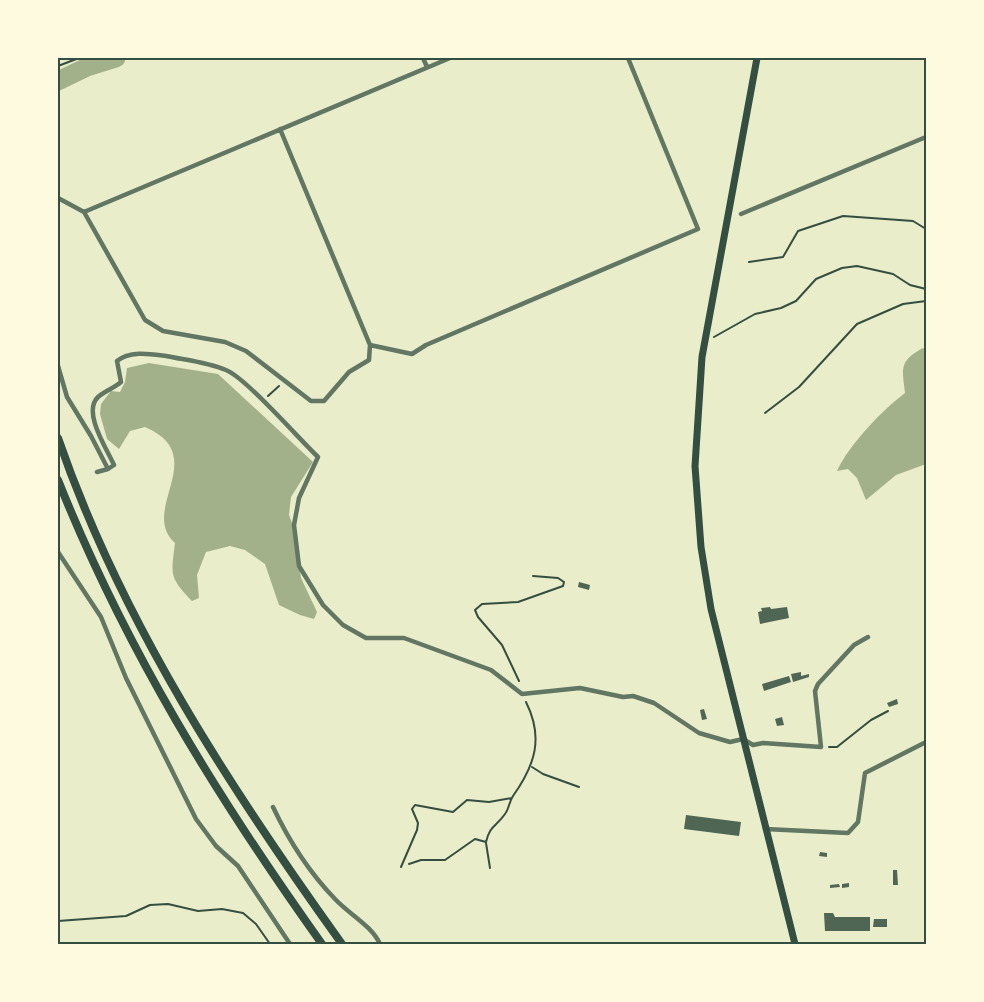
<svg xmlns="http://www.w3.org/2000/svg" width="984" height="1002" viewBox="0 0 984 1002" font-family="Ubuntu,sans-serif">
<style>
.water{fill:#a3b18a}
.lines{fill:none;stroke-linecap:round;stroke-linejoin:round}
.river{stroke:#a3b18a;stroke-width:19}
.building{fill:#4f6655}
.path{stroke:#344e41;stroke-width:2}
.minor{stroke:#617663;stroke-width:4.5}
.primary{stroke:#344e41;stroke-width:7}
.motorway{stroke:#344e41;stroke-width:8}
.neatline{fill:none;stroke:#344e41;stroke-width:2}
</style>
<rect width="100%" height="100%" fill="#e9edc9"/>
<!-- water -->
<path class="water" d="M923,348L926,351V464L896,475L866,500L857,478L848,469L837,471C849,445 882,410 905,393C902,368 899,361 923,348Z
M149,363L218,374L313,462L291,497L289,515L295,531L301,578L317,612L314,619L300,615L279,605L265,564L245,550L230,546L206,552L197,575L199,598L192,601C169,577 171,575 175,543C138,510 212,456 145,427L130,431L119,449L107,439L100,414L101,404L111,391L120,392L125,382L127,368Z"/>
<g class="lines">
<!-- river -->
<path class="river" d="M58,81L87,67L116,58"/>
</g>
<!-- building -->
<path class="building" d="M579,582L590,585L589,590L578,587Z
M770,607L771,609L787,607L789,618L760,624L758,612L762,611L761,608Z
M801,672V676L809,674V677L793,682L791,674Z
M789,676L791,682L764,691L762,684Z
M897,699L898,704L889,707L887,703Z
M704,709L707,719L702,720L700,710Z
M782,717L784,725L777,726L775,719Z
M686,815L741,822L739,836L684,829Z
M820,852L827,853V857L819,856Z
M893,870H897L898,885H893Z
M849,883V887L842,888V884Z
M839,884L840,887L830,888V885Z
M824,913H833L835,917H870V931H825Z
M874,919H887V927H873Z"/>
<g class="lines">
<!-- path -->
<path class="path" d="M58,66L79,58
M749,262L783,257L798,231L843,216L913,221L926,229
M714,337L755,314L781,308L796,301L816,279L842,268L857,266L893,274L910,285L926,289
M268,396L279,386
M765,413L799,387L857,324L903,304L926,301
M519,681L502,645L478,617L475,610L482,604L518,602L563,586L564,582L558,578L533,576
M829,747H837L871,720L888,711
M532,767L543,774L579,787
M486,843L490,868
M409,864L421,860H445L475,839L486,842C490,825 496,827 505,814C509,809 509,802 513,796C535,765 544,738 526,702
M401,867L417,830L418,823L412,809L415,805L453,812L467,800L489,802L512,798
M58,921L126,916L150,905L168,904L198,911L222,909L243,913L256,924L270,944"/>
<!-- minor -->
<path class="minor" d="M423,58L427,67
M58,198L84,212L145,320L163,331L225,342L246,351L311,401H324L349,372L369,360L370,345L280,129
M84,212L450,58
M741,214L926,137
M370,345L412,354L426,345L698,229L628,58
M58,366L67,397L91,436L108,469L97,472
M108,469L114,465C107,449 82,412 98,397C105,391 114,388 121,382L117,361C130,350 151,354 166,356C185,360 207,362 226,370C246,378 299,439 318,457L299,498L294,525L299,566L323,605L343,625L366,638H404L491,670L522,694L580,688L623,697L633,696L654,703L699,733L730,742L743,739L753,745L763,743L821,747L815,691L818,684L854,645L868,637
M58,552L101,617L126,678L196,819L216,846L238,866L290,944
M273,807C289,841 308,871 335,899C350,915 371,925 380,944
M765,829L848,833L858,822L865,773L926,742"/>
<!-- primary -->
<path class="primary" d="M757,58L702,357L695,466L701,547L711,609L795,944"/>
<!-- motorway -->
<path class="motorway" d="M58,438C121,621 230,788 342,944
M58,480C125,648 217,797 322,944"/>
</g>
<!-- border -->
<rect width="984" height="1002" fill="none" stroke="#fefae0" stroke-width="118"/>
<rect x="59" y="59" width="866" height="884" class="neatline"/>
</svg>
